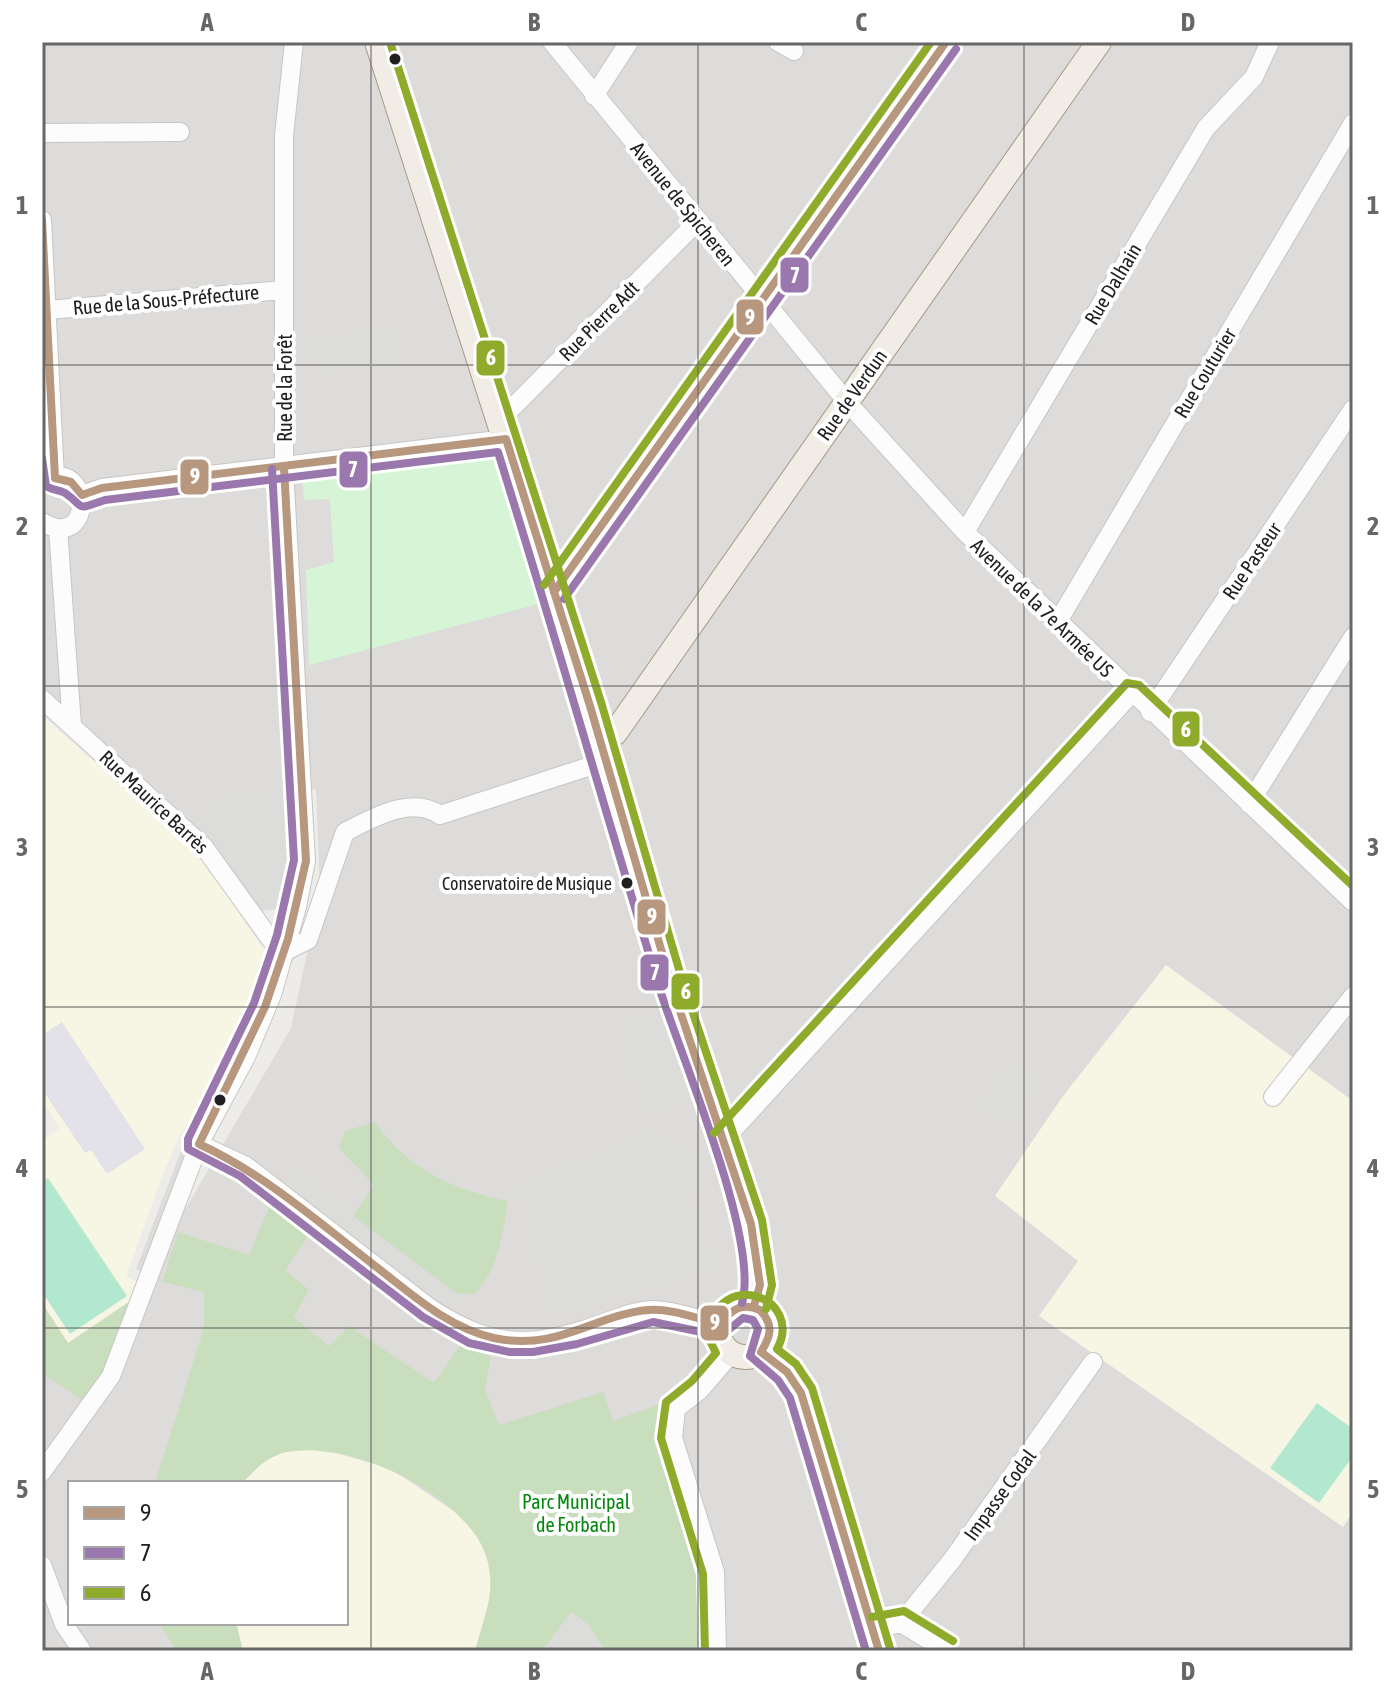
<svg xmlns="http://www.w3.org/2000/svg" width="1395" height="1693" viewBox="0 0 1395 1693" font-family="'Asap Condensed',sans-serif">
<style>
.residential{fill:#dddcda;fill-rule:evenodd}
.education{fill:#f7f6e5}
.religious{fill:#dcdcda}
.forest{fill:#c9debd}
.park{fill:#d6f5d6}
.pitch{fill:#b2e8d0}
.plaza{fill:#e3e2e8}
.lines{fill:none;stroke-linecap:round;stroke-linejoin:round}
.minor-casing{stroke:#c7c6c5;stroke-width:20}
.major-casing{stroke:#a59a85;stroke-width:26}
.minor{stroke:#fcfcfc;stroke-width:18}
.major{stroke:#f1ece6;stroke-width:24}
.bus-1-casing{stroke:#fff;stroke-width:14}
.bus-2-casing{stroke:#fff;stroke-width:14}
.bus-3-casing{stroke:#fff;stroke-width:14}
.bus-1{stroke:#b7977e;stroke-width:8}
.bus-2{stroke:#9a78ae;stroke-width:8}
.bus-3{stroke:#8fab2c;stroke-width:8}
.grid{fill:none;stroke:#686766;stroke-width:2;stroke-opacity:0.55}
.bus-dot{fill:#202020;stroke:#fff;stroke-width:3}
.labels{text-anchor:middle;stroke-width:8;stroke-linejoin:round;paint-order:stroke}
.bus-label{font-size:18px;fill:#202020;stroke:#fff;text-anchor:end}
.street-label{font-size:20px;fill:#202020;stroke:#fff}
.park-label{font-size:20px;fill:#05880e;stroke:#fff}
.line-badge{stroke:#fff;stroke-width:3}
.badge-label{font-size:22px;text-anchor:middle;font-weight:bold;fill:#fff}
.neatline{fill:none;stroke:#686766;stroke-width:3}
.grid-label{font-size:26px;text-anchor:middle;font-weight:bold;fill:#686766}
</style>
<rect width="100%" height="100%" fill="#eeece9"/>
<!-- residential -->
<path class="residential" d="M42,42H1353V1651H42V1373L82,1399L133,1299L291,1028L320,892L316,789L206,802L207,813L196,826L42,691ZM70,1483H346V1623H70Z"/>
<!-- education -->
<path class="education" d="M42,716L201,857L270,959L227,1069L179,1136L163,1174L126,1276L137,1282L133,1299L68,1343L42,1303V1141L60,1128L42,1100Z
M1166,965L1353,1101V1512L1343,1527L1039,1316L1078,1261L995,1196L1063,1096Z
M312,1450L340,1454L391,1469L455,1512L479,1537L488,1562L492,1591L475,1651H243L236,1623H346V1483H242L264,1461L285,1452Z"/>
<!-- religious -->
<path class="religious" d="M389,330L391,364L319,370L318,357L297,359L300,341Z
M304,789L297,907L251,912L189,835L207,813L206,802Z
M655,1016L683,1100L647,1111L621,1026Z
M1011,1063L1037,1082L1006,1124L980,1106Z
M654,1129L667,1152L688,1145L706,1189L685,1196L711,1267L556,1314L522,1187Z
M188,1132L196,1139L151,1275L136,1269Z
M295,1170L456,1293L441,1315L278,1189Z
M571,1611L588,1624L605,1651H542Z"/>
<!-- forest -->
<path class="forest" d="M375,1122C409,1170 451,1189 508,1201C503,1232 498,1272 474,1294L456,1293L353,1216L374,1185L339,1148L345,1131Z
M273,1198L313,1229L285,1270L309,1290L294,1317L329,1346L349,1326L434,1383L461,1344L491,1357L485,1389L499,1425L603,1392L613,1421L660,1404L664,1438L705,1575L708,1651H605L588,1624L571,1612L542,1651H475C483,1622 496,1592 488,1562C472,1497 350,1438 286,1452C267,1456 255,1470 242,1483H155L204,1328V1292L162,1282L178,1232L249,1255Z
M133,1299L109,1363L82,1400L42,1373V1303L68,1343Z
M159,1623H236L243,1651H176Z"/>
<!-- park -->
<path class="park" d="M504,449L553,600L309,665L306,570L334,562L330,499L304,500L302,473Z"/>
<!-- pitch -->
<path class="pitch" d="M48,1178L127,1296L70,1334L42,1292V1182Z
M1317,1403L1353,1429V1456L1319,1503L1270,1468Z"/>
<!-- plaza -->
<path class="plaza" d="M62,1022L145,1149L107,1174L91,1150L85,1153L42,1089V1035Z"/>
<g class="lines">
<!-- minor casing -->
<g class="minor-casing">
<path id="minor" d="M552,42L847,402L965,532L1353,902
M778,42L794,51
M594,96L629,42
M42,133L180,132
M42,220L55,478
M48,310L284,290
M500,420L697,222
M42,484C91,450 97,554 42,522
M82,495L102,488L506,439
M58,528L72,726
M965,532L1206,128L1254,77L1270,42
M554,592L946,42
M1057,623L1353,123
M42,699L204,847L271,940L286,951
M1150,712L1353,409
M1249,804L1353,637
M286,951L308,940L345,832C373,818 411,795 440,815L606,761
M1273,1097L1353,996
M723,1141L1131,694
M199,1144L246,1166L430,1308C493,1349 529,1348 599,1325C616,1319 635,1310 653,1310C675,1310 698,1320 720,1324
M42,1472L111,1376L199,1144L246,1057L272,995L297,907L306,861L284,468V136L294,42
M42,1565L64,1624L82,1651
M901,1623L952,1560L1093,1362
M875,1629L901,1623L947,1651
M717,1651L715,1572L673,1438L676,1409L700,1390L731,1354"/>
</g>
<!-- major casing -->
<g class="major-casing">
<path id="major" d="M377,42L590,706L672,987L751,1224L760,1285L754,1306
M600,742L615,733L1099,42
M719 1331a26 26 0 1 1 52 0a26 26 0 1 1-52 0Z
M761,1352L787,1372L801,1393L879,1651"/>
</g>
<!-- minor -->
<use href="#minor" class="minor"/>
<!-- major -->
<use href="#major" class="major"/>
<!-- bus-1 casing -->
<g class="bus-1-casing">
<path id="bus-1" d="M42,220L55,478L71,482L82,495L102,488L506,439L590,706L672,987L751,1224L760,1285L754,1306
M284,468L306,861L288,939L265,1007L199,1144C266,1175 321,1224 379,1269C414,1296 449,1328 494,1338C557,1352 594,1315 648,1310C672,1308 697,1319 720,1324C732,1309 742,1302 760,1310C774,1325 771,1336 761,1352L787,1372L801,1393L879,1651
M554,592L946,42"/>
</g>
<!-- bus-2 casing -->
<g class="bus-2-casing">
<path id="bus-2" d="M42,458L46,486C52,490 59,490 65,493C87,508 73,511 105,500L498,452C554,631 605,811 660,990C682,1059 760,1241 742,1303
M272,469L294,860L277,935L254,1003L188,1139V1149L240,1176L423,1317L469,1343L510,1352H533L577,1344L653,1322L721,1336L743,1318L753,1320L758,1329L750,1356L778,1380L790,1398L866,1651
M564,599L956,49"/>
</g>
<!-- bus-3 casing -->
<g class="bus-3-casing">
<path id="bus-3" d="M390,42L601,702L683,983L762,1220L772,1285L766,1309
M544,585L931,42
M714,1133L1127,683L1139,685L1353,886
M872,1617L904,1611L953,1641
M705,1651L703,1574L661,1438L666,1402L692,1381L716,1353L707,1335C719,1265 805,1298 777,1349L796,1364L812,1388L890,1648"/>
</g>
<!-- bus-1 -->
<use href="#bus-1" class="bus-1"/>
<!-- bus-2 -->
<use href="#bus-2" class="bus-2"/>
<!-- bus-3 -->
<use href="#bus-3" class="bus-3"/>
</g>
<!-- grid -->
<path class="grid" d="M371,42V1651M698,42V1651M1024,42V1651M42,365H1353M42,686H1353M42,1007H1353M42,1328H1353"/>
<!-- markers -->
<g class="bus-dot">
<circle cx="395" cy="59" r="7"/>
<circle cx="627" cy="883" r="7"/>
<circle cx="220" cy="1100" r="7"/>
</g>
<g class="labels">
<!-- bus labels -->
<g class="bus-label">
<text x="612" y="890">Conservatoire de Musique</text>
</g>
<!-- street labels -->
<g class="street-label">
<text transform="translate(683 204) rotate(51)" y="7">Avenue de Spicheren</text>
<text transform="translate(1113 284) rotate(-59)" y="7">Rue Dalhain</text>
<text transform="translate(166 300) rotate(-5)" y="7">Rue de la Sous-Préfecture</text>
<text transform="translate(599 321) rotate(-45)" y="7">Rue Pierre Adt</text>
<text transform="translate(1205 373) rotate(-59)" y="7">Rue Couturier</text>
<text transform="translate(285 388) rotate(-90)" y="7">Rue de la Forêt</text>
<text transform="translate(852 395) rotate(-55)" y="7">Rue de Verdun</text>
<text transform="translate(1252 561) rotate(-56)" y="7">Rue Pasteur</text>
<text transform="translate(1042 608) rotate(44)" y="7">Avenue de la 7e Armée US</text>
<text transform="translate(154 802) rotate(43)" y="7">Rue Maurice Barrès</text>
<text transform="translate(1000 1495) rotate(-54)" y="7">Impasse Codal</text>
</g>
<!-- park labels -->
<g class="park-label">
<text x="576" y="1509">Parc Municipal<tspan x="576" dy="23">de Forbach</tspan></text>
</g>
</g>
<g class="line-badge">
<rect x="779" y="256" width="31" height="38" rx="8" fill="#9a78ae"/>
<rect x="735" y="298" width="30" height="38" rx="8" fill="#b7977e"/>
<rect x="475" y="339" width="31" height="38" rx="8" fill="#8fab2c"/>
<rect x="338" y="450" width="31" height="39" rx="8" fill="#9a78ae"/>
<rect x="179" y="458" width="31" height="38" rx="8" fill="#b7977e"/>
<rect x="1171" y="710" width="30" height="38" rx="8" fill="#8fab2c"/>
<rect x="636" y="898" width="31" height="38" rx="8" fill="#b7977e"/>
<rect x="639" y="953" width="31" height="39" rx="8" fill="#9a78ae"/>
<rect x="670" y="972" width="31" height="39" rx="8" fill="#8fab2c"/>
<rect x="699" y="1304" width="31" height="38" rx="8" fill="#b7977e"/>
</g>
<g class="badge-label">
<text x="795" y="283">7</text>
<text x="750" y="325">9</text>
<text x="491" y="365">6</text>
<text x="353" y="477">7</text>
<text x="195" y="484">9</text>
<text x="1186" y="737">6</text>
<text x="652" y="924">9</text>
<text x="655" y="980">7</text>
<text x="686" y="999">6</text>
<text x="715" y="1330">9</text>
</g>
<!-- border -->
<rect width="1395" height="1693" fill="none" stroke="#ffffff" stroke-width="88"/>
<!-- legend -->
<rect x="68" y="1481" width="280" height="144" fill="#ffffff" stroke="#a6a6a6" stroke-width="2"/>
<rect x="84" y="1507" width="40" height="12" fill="#b7977e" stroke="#a6a6a6" stroke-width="2"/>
<text x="140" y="1521" font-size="24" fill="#202020">9</text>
<rect x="84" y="1547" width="40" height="12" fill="#9a78ae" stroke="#a6a6a6" stroke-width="2"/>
<text x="140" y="1561" font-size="24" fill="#202020">7</text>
<rect x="84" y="1587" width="40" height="12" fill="#8fab2c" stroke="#a6a6a6" stroke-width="2"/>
<text x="140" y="1601" font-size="24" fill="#202020">6</text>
<rect x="44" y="44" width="1307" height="1605" class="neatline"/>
<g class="grid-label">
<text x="207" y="31">A</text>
<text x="534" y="31">B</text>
<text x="861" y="31">C</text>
<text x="1188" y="31">D</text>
<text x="22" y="214">1</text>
<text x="1373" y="214">1</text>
<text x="22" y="535">2</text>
<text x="1373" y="535">2</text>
<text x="22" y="856">3</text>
<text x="1373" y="856">3</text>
<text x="22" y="1177">4</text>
<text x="1373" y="1177">4</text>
<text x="22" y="1498">5</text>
<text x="1373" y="1498">5</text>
<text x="207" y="1680">A</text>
<text x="534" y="1680">B</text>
<text x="861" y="1680">C</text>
<text x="1188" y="1680">D</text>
</g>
</svg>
